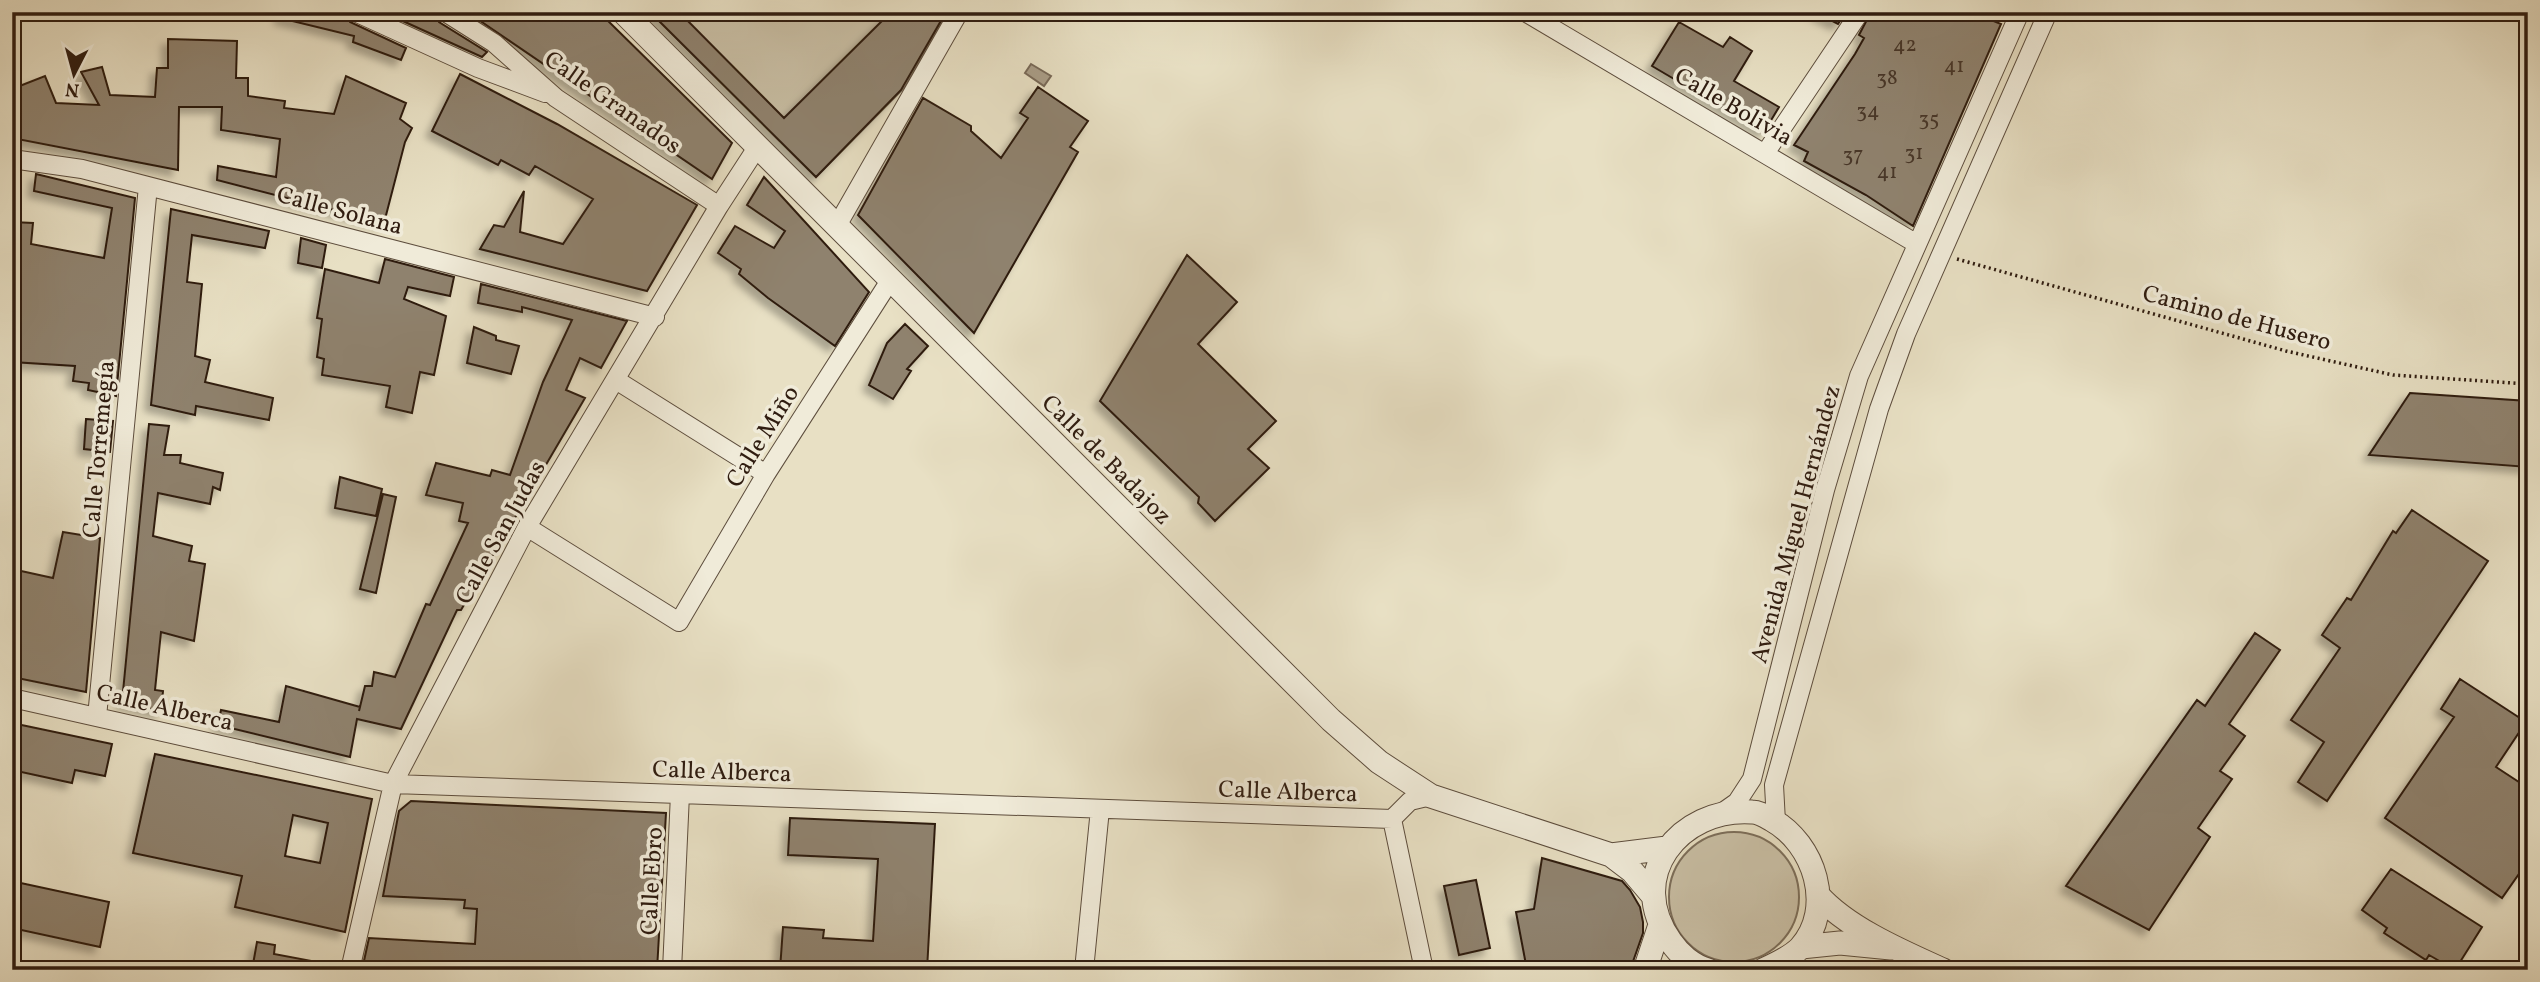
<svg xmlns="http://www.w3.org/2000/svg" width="2540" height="982" viewBox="0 0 2540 982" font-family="Vollkorn,serif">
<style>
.green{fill:#c9bfa5;stroke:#7c6e5a;stroke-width:2}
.water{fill:#a99d87;stroke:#786957;stroke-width:2}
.building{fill:#8f826e;stroke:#2f1c10;stroke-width:2;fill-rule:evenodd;filter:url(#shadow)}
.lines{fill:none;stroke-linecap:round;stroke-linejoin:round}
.minor-casing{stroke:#5d4d3d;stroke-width:20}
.tertiary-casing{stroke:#5d4d3d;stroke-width:25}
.path{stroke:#2f1c10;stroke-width:3.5;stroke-dasharray:2 3.5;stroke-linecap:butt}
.minor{stroke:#f0ebd9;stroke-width:18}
.tertiary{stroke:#f0ebd9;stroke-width:23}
.labels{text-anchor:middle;stroke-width:7;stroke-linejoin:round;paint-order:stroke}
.number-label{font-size:21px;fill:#473628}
.street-label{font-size:24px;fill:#2f1c10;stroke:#f0ebd9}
</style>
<defs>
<filter id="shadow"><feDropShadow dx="-6" dy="6" stdDeviation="3.5" flood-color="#0004"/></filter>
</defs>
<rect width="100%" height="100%" fill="#e8e0c4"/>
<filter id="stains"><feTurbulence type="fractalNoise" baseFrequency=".00286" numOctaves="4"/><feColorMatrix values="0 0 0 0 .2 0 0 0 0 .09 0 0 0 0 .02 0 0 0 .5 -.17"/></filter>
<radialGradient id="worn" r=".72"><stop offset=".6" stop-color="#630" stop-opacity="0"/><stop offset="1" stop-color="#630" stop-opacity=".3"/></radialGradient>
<!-- green -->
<path class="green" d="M650,12H947L905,87L816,177Z
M1669 897a65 65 0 1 1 130 0a65 65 0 1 1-130 0Z"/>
<!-- water -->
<path class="water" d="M1031,64L1051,76L1044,86L1025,73Z"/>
<!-- building -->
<path class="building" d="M281,12H344L350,22L406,48L401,60L353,42L354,36L280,18Z
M383,12H434L439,22L487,52L482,57Z
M480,12H599L732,143L712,179L476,18Z
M650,12H679L784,118L891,12H946L901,90L816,177Z
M1815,12H1846L1838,24Z
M1871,12H1995L1991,20L2001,24L1913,226L1866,195L1804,161L1808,152L1794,145L1855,54L1864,38L1859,35Z
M1679,22L1723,47L1730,37L1752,51L1734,81L1779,107L1764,132L1652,66Z
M168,39L237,41L236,78H248V96L285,101L284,108L334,114L346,76L406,103L400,119L412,128L405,142L384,223L217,180L218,166L276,177L280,139L221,130L222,107H179L178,170L12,138V89L45,76L56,103L99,105L81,72L102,67L110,95L155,97L157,68H168Z
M460,74L557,124L697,205L647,291L480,249L494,225L504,227L524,191L520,232L563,244L593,199L535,166L529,175L501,160L498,165L432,131Z
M1038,87L1088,121L1070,147L1078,152L974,333L858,215L923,98L971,126V131L1001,158L1028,118L1020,113Z
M36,174L135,198L116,396L88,390L89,383L73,381L75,366L12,362V222L33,223L31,244L104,258L112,208L34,191Z
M764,177L869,292L835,346L768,298L739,274L741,269L718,253L735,226L774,248L785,231L747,205Z
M171,209L269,231L265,248L192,235L187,282L202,284L195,356L210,360L205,382L273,398L269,420L196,406L195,415L151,405Z
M301,238L326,245L322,268L298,263Z
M1187,255L1237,302L1198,344L1276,421L1248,449L1269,468L1215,521L1198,503L1199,497L1100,401Z
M385,259L454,277L450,296L408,287L404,299L446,316L434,375L420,372L412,413L386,407L390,386L322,375L324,359L317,357L322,319L317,318L325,269L379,283Z
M481,284L627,321L601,368L580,358L566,390L585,398L461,610H457L401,729L357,719L350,757L218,725L221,710L279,722L286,686L360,707L359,711L365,686H372L374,672L395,677L426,604L430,605L468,523L459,521L463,503L426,495L436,463L490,476L492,470L510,475L543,382L572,320L522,307V312L478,303Z
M905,324L928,346L907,369L911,371L893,399L869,385L887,343Z
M474,327L496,336V340L519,346L511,374L467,363Z
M2410,393L2528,401V467L2369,455Z
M86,419L113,421L110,452L84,449Z
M149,424L169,426L164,455H181L180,463L223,473L220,490L213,487L210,504L158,493L153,536L192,546L189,561L205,564L194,641L161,632L155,690L163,691L161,712L122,702Z
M340,477L382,489L376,516L335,508Z
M383,494L396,497L376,593L360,589Z
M2412,510L2488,561L2327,801L2298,782L2324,742L2291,720L2340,648L2322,635L2347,598L2351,600L2393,531L2396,533Z
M63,532L100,538L86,692L12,677V569L53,578Z
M2255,633L2280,650L2229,724L2245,736L2220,771L2232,779L2198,828L2210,837L2149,930L2066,886L2197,700L2205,706Z
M2460,679L2526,722L2496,767L2528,788V861L2502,898L2385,818L2454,717L2441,709Z
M12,723L112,744L105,776L75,770L72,783L12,770Z
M155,754L372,799L345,932L235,907L242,876L133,853ZM293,815L328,823L320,863L285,856Z
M411,801L666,813L657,970H362L369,938L475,944L477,909L464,908L465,900L383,896L399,811Z
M790,818L935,824L927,970L821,967V970H780L783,927L824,930L823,938L873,941L878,859L788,855Z
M1542,858L1622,881L1630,890L1640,907L1643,922V933L1630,970H1527L1516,912L1534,909Z
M2391,869L2482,927L2455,970L2429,955L2426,960L2384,933L2387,928L2362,910Z
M1476,880L1490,948L1459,955L1444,886Z
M16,882L109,902L100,947L12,928Z
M257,942L275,945L274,954L317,962L316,970H252Z"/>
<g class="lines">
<!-- minor casing -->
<g class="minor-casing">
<path id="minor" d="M355,12L478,68L545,93
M445,12L494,43L556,98L719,206
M1525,12L1917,244
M1766,152L1860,12
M12,159L82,169L655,317
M838,224L959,12
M616,380L766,474
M527,527L679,622L766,474L891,279
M12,698L393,784L1392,819L1410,801L1431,796
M97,717L148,186
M1720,814L1737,802L1752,779L1825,490L1859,376L2020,12
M1392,819L1424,970
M1776,822L1774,785L1879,409L1906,334L2048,12
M350,970L393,784L527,527L719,206L758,146
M672,970L680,794
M1084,970L1100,809"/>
</g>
<!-- tertiary casing -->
<g class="tertiary-casing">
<path id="tertiary" d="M623,12L1331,720L1379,762L1431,796L1611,855L1632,871L1654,897
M1611,855L1667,848
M1818,895C1847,928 1903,952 1943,970
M1801,947L1840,943L1891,948
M1645,970L1660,925
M1708,970C1693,966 1679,954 1671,942C1624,877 1679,807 1752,812C1759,812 1765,816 1772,820C1814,843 1836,908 1800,948C1790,958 1776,964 1763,970"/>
</g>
<!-- path -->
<path class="path" d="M1957,259L2286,351L2393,375L2528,384"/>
<!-- minor -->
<use href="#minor" class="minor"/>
<!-- tertiary -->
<use href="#tertiary" class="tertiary"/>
</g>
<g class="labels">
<!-- number labels -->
<g class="number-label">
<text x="1905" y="51">42</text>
<text x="1954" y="72">41</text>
<text x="1887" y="84">38</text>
<text x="1868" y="117">34</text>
<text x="1929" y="125">35</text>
<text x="1914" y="159">31</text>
<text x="1853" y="161">37</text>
<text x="1887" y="178">41</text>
</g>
<!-- street labels -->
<g class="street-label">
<text transform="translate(613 102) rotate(35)" y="8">Calle Granados</text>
<text transform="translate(1734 106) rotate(30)" y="8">Calle Bolivia</text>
<text transform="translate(340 210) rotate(15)" y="8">Calle Solana</text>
<text transform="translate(2237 317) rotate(15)" y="8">Camino de Husero</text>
<text transform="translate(762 436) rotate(-58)" y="8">Calle Miño</text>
<text transform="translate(98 449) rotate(-85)" y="8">Calle Torremegía</text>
<text transform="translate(1107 459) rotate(45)" y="8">Calle de Badajoz</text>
<text transform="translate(1795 524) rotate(-75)" y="8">Avenida Miguel Hernández</text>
<text transform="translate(500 532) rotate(-61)" y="8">Calle San Judas</text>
<text transform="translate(165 707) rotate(13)" y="8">Calle Alberca</text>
<text transform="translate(722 771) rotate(2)" y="8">Calle Alberca</text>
<text transform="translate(1288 791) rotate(2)" y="8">Calle Alberca</text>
<text transform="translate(651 881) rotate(-87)" y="8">Calle Ebro</text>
</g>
</g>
<!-- margin -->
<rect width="2540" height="982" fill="none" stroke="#e8e0c4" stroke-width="42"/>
<rect x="14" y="14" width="2512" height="954" fill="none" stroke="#2f1c10" stroke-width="3.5"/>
<rect x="21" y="21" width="2498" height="940" fill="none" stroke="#2f1c10" stroke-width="2"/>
<!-- north arrow -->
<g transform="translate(74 74) rotate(186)" stroke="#f0ebd9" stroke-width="5" paint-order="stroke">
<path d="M0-5L12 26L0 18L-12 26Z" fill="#2f1c10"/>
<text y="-10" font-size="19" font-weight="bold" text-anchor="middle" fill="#2f1c10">N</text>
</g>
<rect width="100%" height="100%" filter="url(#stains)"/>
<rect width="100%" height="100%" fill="url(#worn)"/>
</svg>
